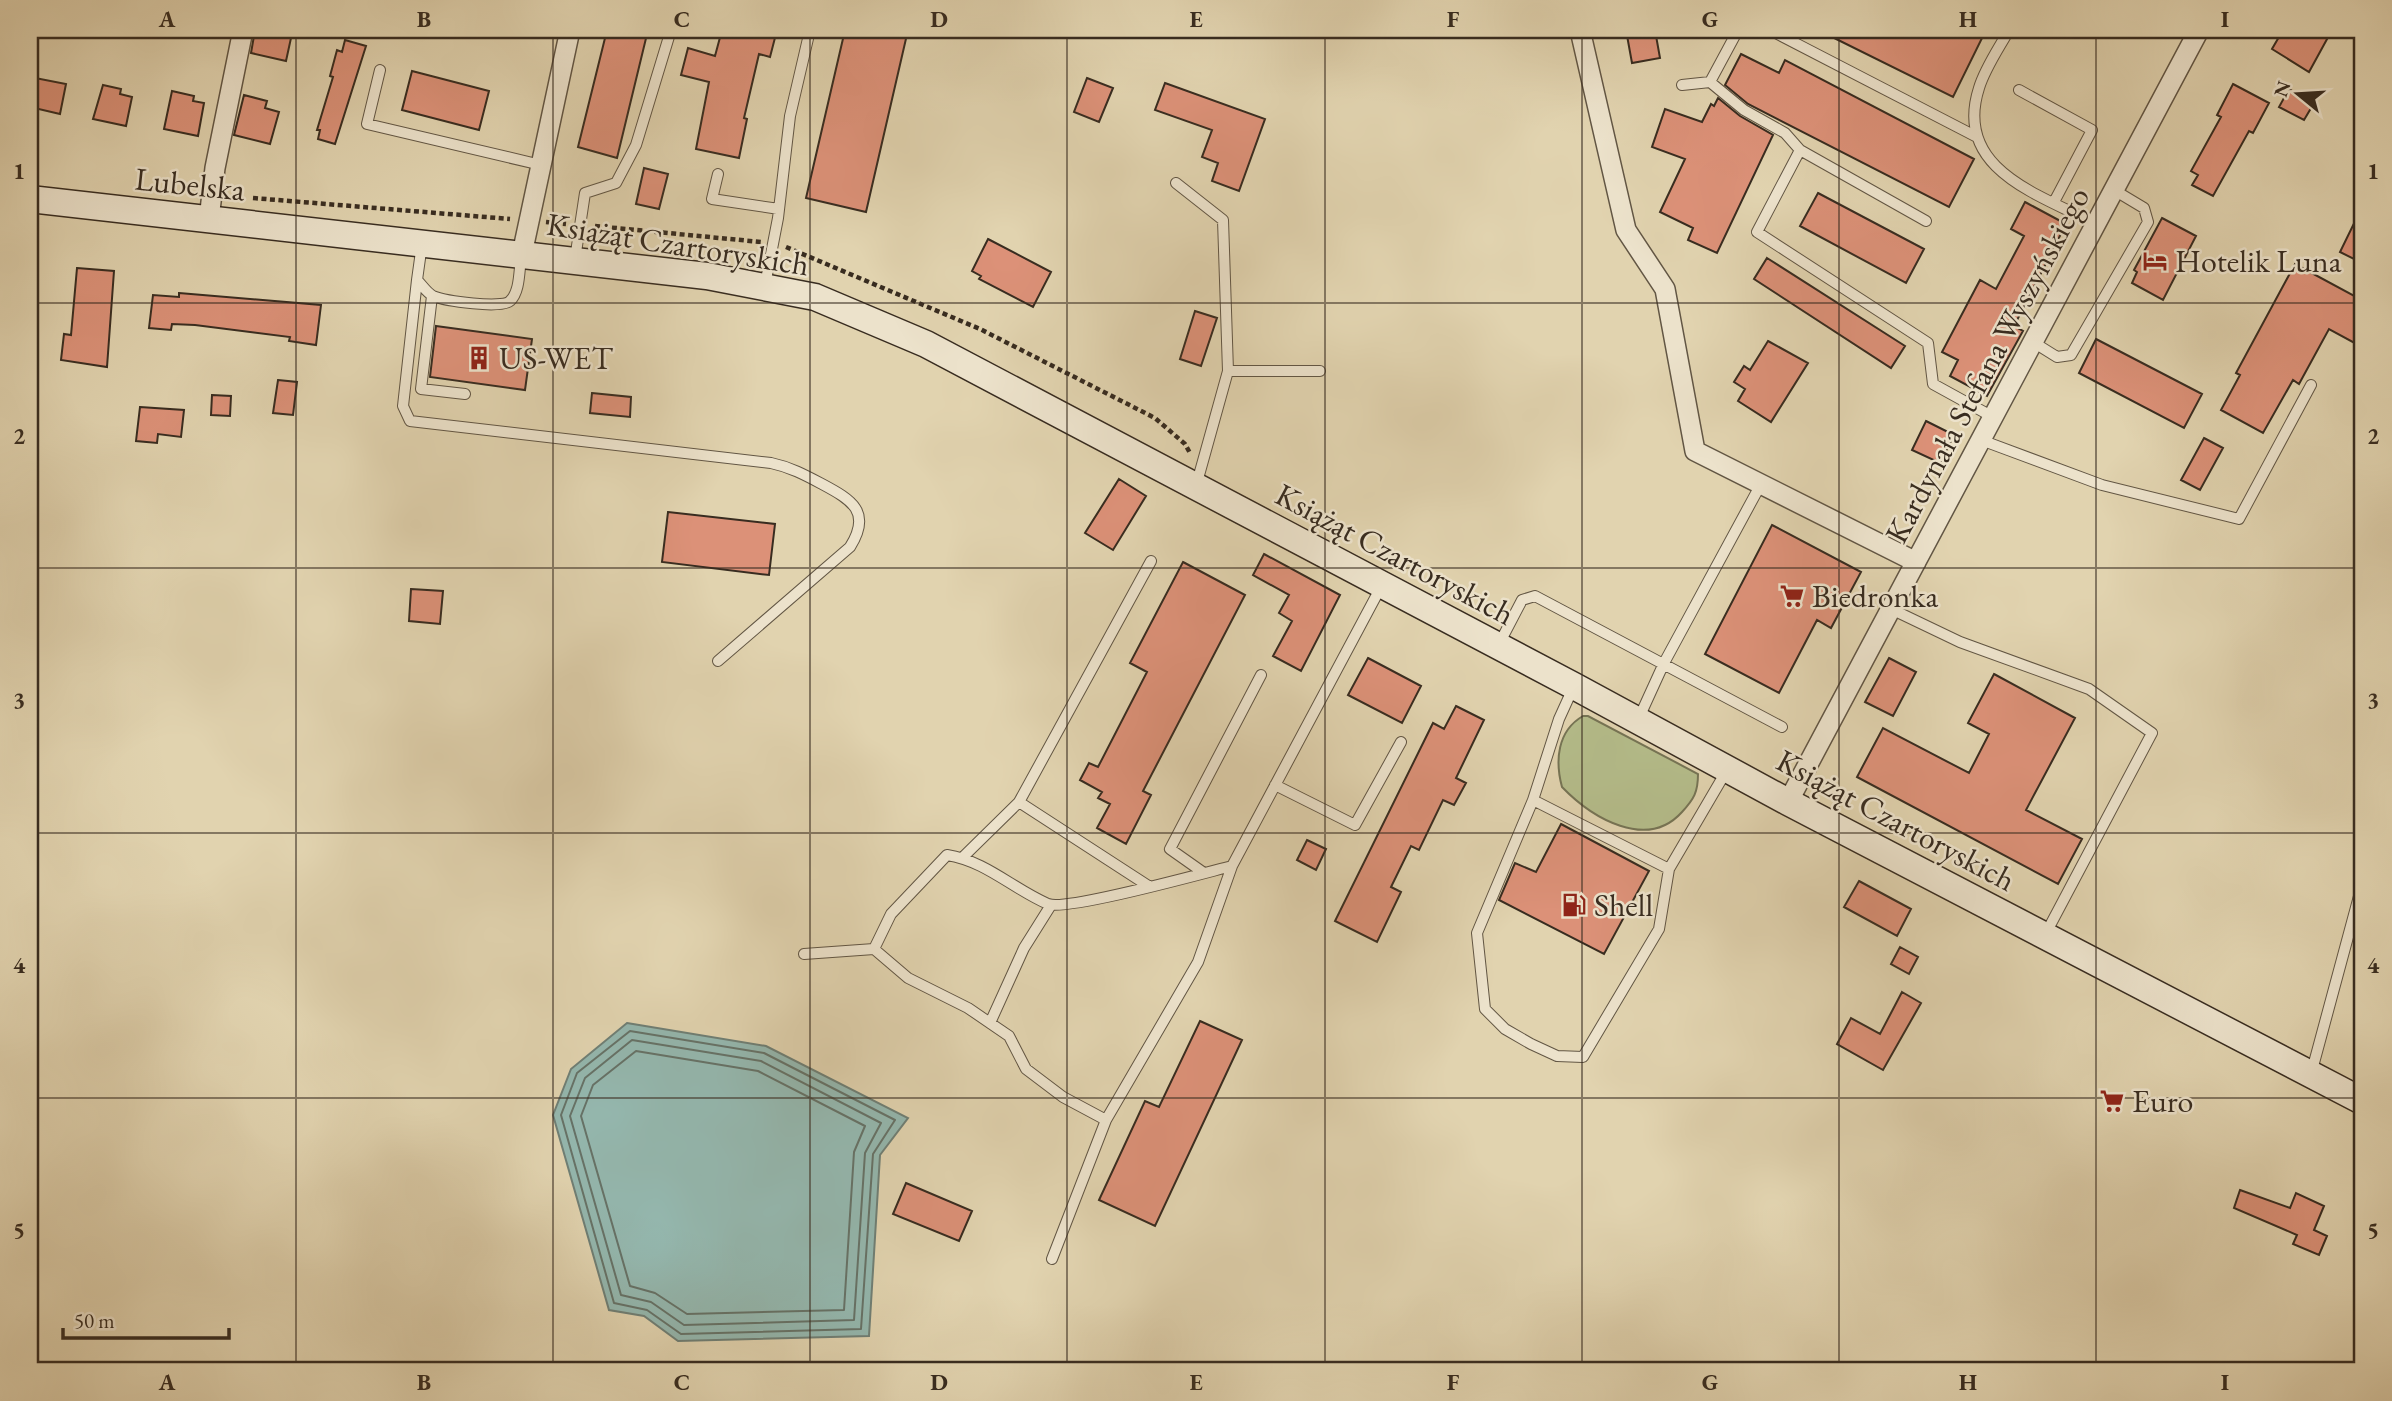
<svg xmlns="http://www.w3.org/2000/svg" width="2392" height="1401" viewBox="0 0 2392 1401" font-family="'EB Garamond',serif">
<style>
.green{fill:#b4bc8a;stroke:#767455;stroke-width:2}
.water{fill:#94b7ae;stroke:#6f7f75;stroke-width:2}
.lines{fill:none;stroke-linecap:round;stroke-linejoin:round}
.shore{stroke:#667267;stroke-width:2}
.building{fill:#dc9178;stroke:#382c20;stroke-width:2}
.lane-casing{stroke:#625644;stroke-width:12}
.street-casing{stroke:#625644;stroke-width:22}
.secondary-casing{stroke:#382c20;stroke-width:29}
.path{stroke:#382c20;stroke-width:4.5;stroke-dasharray:5 3.5;stroke-linecap:butt}
.lane{stroke:#ece2cb;stroke-width:10}
.street{stroke:#ece2cb;stroke-width:19}
.secondary{stroke:#ece2cb;stroke-width:26}
.grid{fill:none;stroke:#382c20;stroke-width:2;stroke-opacity:0.55}
.labels{text-anchor:middle;stroke-width:5;stroke-linejoin:round;paint-order:stroke}
.street-label{font-size:32px;fill:#382c20;stroke:#ece2cb}
.poi-label{font-size:32px;fill:#382c20;stroke:#ece2cb;text-anchor:start}
.neatline{fill:none;stroke:#382c20;stroke-width:2.5}
.grid-label{font-size:23px;text-anchor:middle;font-weight:bold;fill:#382c20}
</style>
<rect width="100%" height="100%" fill="#e1d3af"/>
<filter id="stains"><feTurbulence type="fractalNoise" baseFrequency=".00286" numOctaves="4"/><feColorMatrix values="0 0 0 0 .2 0 0 0 0 .09 0 0 0 0 .02 0 0 0 .5 -.17"/></filter>
<radialGradient id="worn" r=".72"><stop offset=".6" stop-color="#630" stop-opacity="0"/><stop offset="1" stop-color="#630" stop-opacity=".3"/></radialGradient>
<!-- green -->
<path class="green" d="M1583,716H1588L1698,774C1698,792 1694,799 1682,812C1647,851 1592,818 1562,787C1555,761 1557,731 1583,716Z"/>
<!-- water -->
<path class="water" d="M627,1023L766,1046L908,1118L880,1155L869,1336L678,1341L644,1316L609,1310L553,1115L571,1069Z"/>
<g class="lines">
<!-- shore -->
<path class="shore" d="M630,1031L764,1053L895,1120L873,1154L861,1329L681,1334L647,1310L614,1303L561,1115L577,1073Z
M632,1040L761,1061L881,1123L865,1153L854,1320L684,1325L651,1302L621,1295L570,1116L585,1078Z
M636,1051L758,1071L865,1126L854,1152L844,1310L687,1314L655,1293L630,1286L581,1116L593,1085Z"/>
</g>
<!-- building -->
<path class="building" d="M255,30L291,38L286,61L251,53Z
M607,30H648L617,158L578,147Z
M722,30H777L770,57L759,54L744,118L747,119L739,158L696,149L709,82L681,75L688,48L715,56Z
M845,30H908L866,212L806,198Z
M1626,30H1655L1660,58L1632,63Z
M1818,30H1986L1953,97Z
M2283,30H2332L2309,72L2272,49Z
M345,40L366,46L335,144L318,139L320,130H317L333,77L330,76L337,50L342,52Z
M1741,54L1779,73L1785,60L1974,159L1949,207L1748,104L1725,85Z
M412,71L489,91L479,130L402,110Z
M30,77L66,84L60,114L30,107Z
M1087,78L1113,88L1099,122L1074,112Z
M1165,83L1265,119L1239,191L1212,181L1218,163L1202,157L1212,130L1155,110Z
M2233,84L2269,103L2253,133L2249,131L2213,196L2192,185L2198,175L2191,171L2221,117L2217,115Z
M103,85L121,89L120,94L132,97L126,126L93,119Z
M2289,89L2314,103L2304,120L2279,107Z
M172,91L194,96L193,101L204,103L198,136L164,129Z
M244,95L267,101L265,108L279,112L270,144L234,135Z
M1718,98L1740,116L1773,135L1717,253L1688,240L1693,228L1660,212L1685,159L1652,147L1665,109L1702,122L1711,104L1714,106Z
M644,168L668,174L659,209L636,204Z
M1818,193L1924,249L1906,283L1800,226Z
M2025,202L2066,224L2014,326L2023,331L1987,396L1950,376L1958,360L1942,352L1980,280L1996,289L2024,236L2011,229Z
M2362,207V263L2340,252Z
M2162,218L2196,236L2163,300L2132,283L2137,272L2134,270Z
M988,239L1051,272L1033,307L979,279L981,276L972,271Z
M1767,258L1905,346L1891,368L1754,279Z
M2295,264L2362,300V347L2329,329L2299,384L2293,380L2263,433L2221,410L2240,375L2236,373Z
M77,268L114,271L107,367L61,360L64,334L71,335Z
M179,293L321,305L316,345L289,341L290,337L195,325L172,324L171,330L149,328L153,295L179,297Z
M1195,311L1217,318L1201,366L1180,359Z
M436,326L532,339L525,390L430,377Z
M2096,339L2202,394L2184,428L2079,373Z
M1768,341L1808,363L1771,422L1738,401L1745,389L1734,382L1744,366L1750,370Z
M278,380L297,382L293,415L273,413Z
M592,393L631,397L630,417L590,413Z
M212,395L231,396L230,416L211,415Z
M140,407L184,410L181,437L158,434L157,443L136,441Z
M1926,421L1954,435L1940,463L1912,450Z
M2204,438L2223,448L2200,490L2181,480Z
M1119,479L1146,496L1113,550L1085,533Z
M668,512L775,524L769,575L662,562Z
M1772,525L1861,572L1831,628L1817,620L1779,693L1705,654Z
M1264,554L1340,595L1301,671L1273,656L1292,621L1279,613L1289,595L1253,575Z
M1183,562L1245,595L1143,791L1151,795L1126,844L1097,828L1110,804L1098,798L1102,792L1080,780L1089,763L1098,767L1147,672L1130,663Z
M411,589L443,591L440,624L409,621Z
M1368,658L1421,686L1402,723L1348,695Z
M1889,658L1916,672L1893,716L1865,702Z
M1994,674L2075,718L2026,810L2082,839L2058,884L1857,777L1883,728L1969,773L1989,734L1968,723Z
M1456,706L1484,720L1456,778L1466,783L1454,805L1443,800L1419,850L1411,846L1391,887L1401,892L1377,942L1335,921L1433,723L1444,729Z
M1561,824L1649,871L1604,954L1499,900L1515,863L1536,872Z
M1307,840L1326,849L1316,870L1297,860Z
M1859,881L1911,909L1897,936L1844,907Z
M1900,947L1918,957L1909,974L1891,964Z
M1902,992L1921,1003L1883,1070L1837,1044L1851,1018L1880,1034Z
M1200,1021L1242,1040L1155,1226L1099,1200L1145,1101L1159,1107Z
M906,1183L972,1211L959,1241L893,1214Z
M2240,1190L2290,1208L2296,1193L2324,1206L2314,1230L2327,1236L2319,1255L2293,1244L2297,1235L2234,1208Z"/>
<g class="lines">
<!-- lane casing -->
<g class="lane-casing">
<path id="lane" d="M1770,30L1977,137
M2009,30C1999,48 1985,68 1979,88C1953,169 2038,194 2096,224
M380,70L367,124L541,165
M1710,82L1744,110L1785,133L1800,150
M1682,85L1710,82L1738,30
M2019,90L2092,130L2054,202
M718,174L712,199L779,209
M1176,183L1223,220L1228,371L1196,486
M1926,221L1800,150L1757,232L1928,343L1933,384L1993,417
M422,244L417,280C422,285 427,293 433,296C445,301 502,309 510,301C520,292 519,271 521,258
M575,259L585,193L616,183L636,145L671,30
M417,280L403,406L410,421L771,463C790,467 805,475 822,484C852,500 872,512 850,547L718,661
M765,285L778,218L790,116L810,30
M432,296L421,389L465,394
M2033,342L2057,357L2071,355L2148,222L2144,208L2114,190
M1228,371H1320
M1981,440L2102,485L2239,519L2311,385
M1891,609L1960,642L2089,689L2152,733L2045,935
M1498,646L1522,600L1535,596L1782,727
M1574,686L1559,719L1533,800L1477,933L1485,1009L1505,1029L1531,1044L1557,1056L1583,1057L1659,929L1669,869L1727,770
M1638,720L1664,663L1761,484
M1275,785L1355,825L1401,742
M1533,800L1669,869
M1019,802L1150,887
M962,858L1019,802L1151,561
M1232,866L1198,962L1106,1120L1063,1097L1026,1069L1009,1036L968,1008L908,978L874,949L891,914L947,855C986,861 1013,889 1048,904C1067,911 1204,873 1232,866L1382,585
M1204,873L1170,849L1261,675
M804,954L874,949
M990,1023L1024,948L1051,905
M2311,1074L2362,885
M1052,1259L1106,1120"/>
</g>
<!-- street casing -->
<g class="street-casing">
<path id="street" d="M1580,30L1626,230L1665,289L1695,451L1916,562
M209,219L215,168L243,30
M522,254L570,30
M1788,802L2199,30"/>
</g>
<!-- secondary casing -->
<g class="secondary-casing">
<path id="secondary" d="M30,199L707,276L815,297L926,344L1574,686L1788,802L2362,1101"/>
</g>
<!-- path -->
<path class="path" d="M253,198L510,219
M546,222L566,224
M595,226L761,242
M786,247L980,329L1155,418L1185,444L1190,453"/>
<!-- lane -->
<use href="#lane" class="lane"/>
<!-- street -->
<use href="#street" class="street"/>
<!-- secondary -->
<use href="#secondary" class="secondary"/>
</g>
<!-- grid -->
<path class="grid" d="M296,30V1371M553,30V1371M810,30V1371M1067,30V1371M1325,30V1371M1582,30V1371M1839,30V1371M2096,30V1371M30,303H2362M30,568H2362M30,833H2362M30,1098H2362"/>
<!-- icons -->
<defs>
<g id="hotel-bare" transform="scale(1.89)"><path d="M-6-4.5h1.5V1H6V5H4.5V3h-9V5H-6ZM-4 0a1.8 1.8 0 1 1 3.6 0ZM.5 0V-2.5h3Q6-2.5 6 0Z" fill="#8f2418" stroke="#ece2cb" stroke-width="2.5" paint-order="stroke"/></g>
<g id="building-bare" transform="scale(1.89)"><path d="M-4-6H4V6H1V3H-1V6H-4ZM-2.5-4.3h1.7v1.8h-1.7ZM.8-4.3h1.7v1.8H.8ZM-2.5-1h1.7V.8h-1.7ZM.8-1h1.7V.8H.8Z" fill="#8f2418" stroke="#ece2cb" stroke-width="2.5" paint-order="stroke"/></g>
<g id="supermarket-bare" transform="scale(1.89)"><path d="M-6-5.5h2.5l.6 2H6L4.5 2H-2.5L-4.4-4H-6ZM-1.5 3.2a1.3 1.3 0 1 0 .1 0ZM3 3.2a1.3 1.3 0 1 0 .1 0Z" fill="#8f2418" stroke="#ece2cb" stroke-width="2.5" paint-order="stroke"/></g>
<g id="fuel-bare" transform="scale(1.89)"><path d="M-5.5-6h7V0h2V4h1.3V-2.5L3-4.5l.8-.8L6-3V5H2.5V1h-1V6h-7ZM-4.2-4.7v3.2H.2V-4.7Z" fill="#8f2418" stroke="#ece2cb" stroke-width="2.5" paint-order="stroke"/></g>
</defs>
<g fill-rule="evenodd">
<use href="#hotel-bare" x="2155" y="261"/>
<use href="#building-bare" x="479" y="358"/>
<use href="#supermarket-bare" x="1792" y="596"/>
<use href="#fuel-bare" x="1574" y="905"/>
<use href="#supermarket-bare" x="2112" y="1101"/>
</g>
<g class="labels">
<!-- street labels -->
<g class="street-label">
<text transform="translate(190 184) rotate(6)" y="11">Lubelska</text>
<text transform="translate(678 244) rotate(9)" y="11">Książąt Czartoryskich</text>
<text transform="translate(1987 365) rotate(-62)" y="11">Kardynała Stefana Wyszyńskiego</text>
<text transform="translate(1395 554) rotate(28)" y="11">Książąt Czartoryskich</text>
<text transform="translate(1896 820) rotate(28)" y="11">Książąt Czartoryskich</text>
</g>
<!-- poi labels -->
<g class="poi-label">
<text x="2175" y="272">Hotelik Luna</text>
<text x="499" y="369">US-WET</text>
<text x="1812" y="607">Biedronka</text>
<text x="1594" y="916">Shell</text>
<text x="2132" y="1112">Euro</text>
</g>
</g>
<!-- margin -->
<rect width="2392" height="1401" fill="none" stroke="#e1d3af" stroke-width="77"/>
<!-- north arrow -->
<g transform="translate(2298 94) rotate(288)" stroke="#ece2cb" stroke-width="5" paint-order="stroke">
<path d="M0-5L12 26L0 18L-12 26Z" fill="#382c20"/>
<text y="-10" font-size="19" font-weight="bold" text-anchor="middle" fill="#382c20">N</text>
</g>
<!-- scale -->
<path d="M63 1328v10h166v-10" fill="none" stroke="#382c20" stroke-width="3.5"/>
<text x="74" y="1328" font-size="21" fill="#382c20" stroke="#ece2cb" stroke-width="5" paint-order="stroke">50 m</text>
<rect x="38" y="38" width="2316" height="1324" class="neatline"/>
<g class="grid-label">
<text x="167" y="27">A</text>
<text x="424" y="27">B</text>
<text x="682" y="27">C</text>
<text x="939" y="27">D</text>
<text x="1196" y="27">E</text>
<text x="1453" y="27">F</text>
<text x="1710" y="27">G</text>
<text x="1968" y="27">H</text>
<text x="2225" y="27">I</text>
<text x="19" y="179">1</text>
<text x="2373" y="179">1</text>
<text x="19" y="444">2</text>
<text x="2373" y="444">2</text>
<text x="19" y="708">3</text>
<text x="2373" y="708">3</text>
<text x="19" y="973">4</text>
<text x="2373" y="973">4</text>
<text x="19" y="1238">5</text>
<text x="2373" y="1238">5</text>
<text x="167" y="1390">A</text>
<text x="424" y="1390">B</text>
<text x="682" y="1390">C</text>
<text x="939" y="1390">D</text>
<text x="1196" y="1390">E</text>
<text x="1453" y="1390">F</text>
<text x="1710" y="1390">G</text>
<text x="1968" y="1390">H</text>
<text x="2225" y="1390">I</text>
</g>
<rect width="100%" height="100%" filter="url(#stains)"/>
<rect width="100%" height="100%" fill="url(#worn)"/>
</svg>
